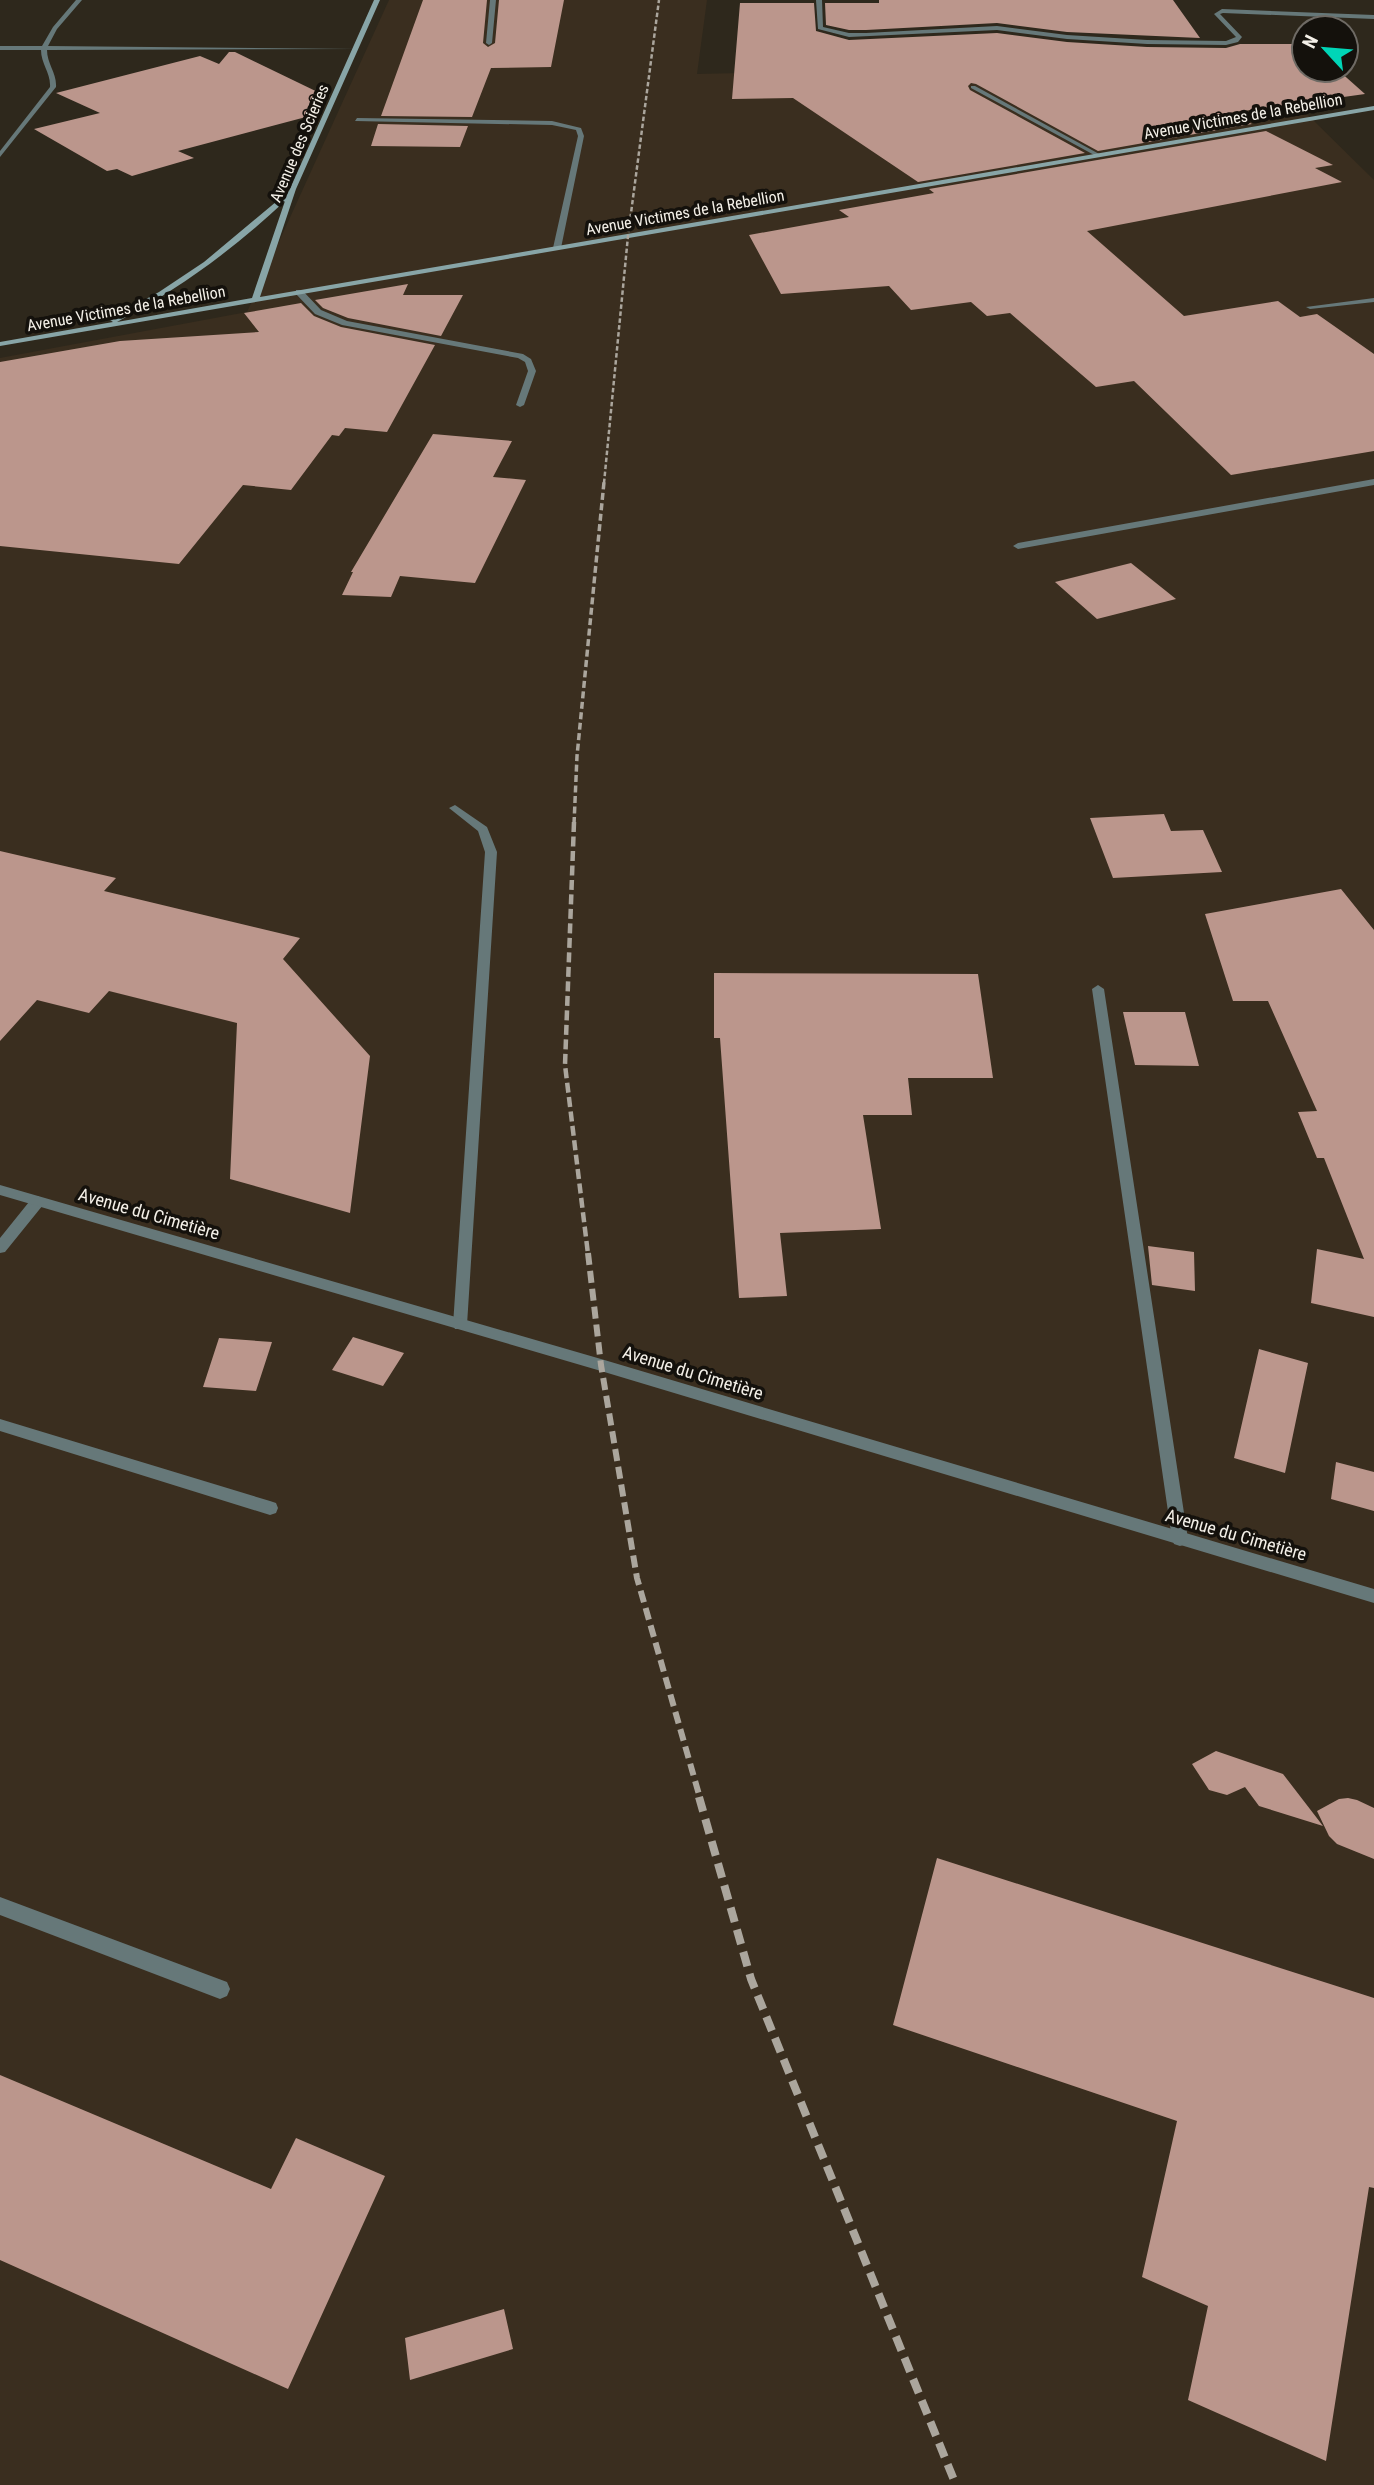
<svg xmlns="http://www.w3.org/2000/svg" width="1374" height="2485" viewBox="0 0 1374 2485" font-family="'Roboto Condensed',sans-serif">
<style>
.industrial{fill:#3a2e1f}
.building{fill:#bb968c}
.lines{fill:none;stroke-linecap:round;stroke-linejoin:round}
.lane{fill:#667879;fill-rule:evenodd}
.street{fill:#667879;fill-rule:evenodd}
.secondary{fill:#88a5a7;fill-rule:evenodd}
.rail-far4{stroke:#aba69d;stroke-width:2.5;stroke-dasharray:4.5 2.5;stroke-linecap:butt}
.rail-far3{stroke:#aba69d;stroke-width:3.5;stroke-dasharray:7 3.5;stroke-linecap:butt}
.rail-far2{stroke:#aba69d;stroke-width:4.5;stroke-dasharray:10 4.5;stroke-linecap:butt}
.rail-far1{stroke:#aba69d;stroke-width:6;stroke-dasharray:12 6;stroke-linecap:butt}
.rail{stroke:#aba69d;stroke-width:8;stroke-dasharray:15 8;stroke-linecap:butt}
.labels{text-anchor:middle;stroke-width:7;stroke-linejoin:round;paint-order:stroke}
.far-street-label{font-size:16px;fill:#f4f0e8;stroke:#14110c}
.street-label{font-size:18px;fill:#f4f0e8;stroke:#14110c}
</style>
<rect width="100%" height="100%" fill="#2e281c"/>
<!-- industrial -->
<path class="industrial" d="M389,0H707L697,74L1254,62L1374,180V2485H0V358L247,312Z"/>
<!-- building -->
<path class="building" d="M423,0H487L483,43L488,47L495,43L499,0H564L551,67L491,68L472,117L381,116Z
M879,0H1173L1200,38L1067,32L997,23L866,30H849L826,25L825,3H879Z
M740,3H814L816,31L849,40L997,33L1067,42L1147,47L1226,48L1240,44H1304V70H1338L1365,94L1229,113L1252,124L1098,151L976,84L971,83L968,86L970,90L1085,153L918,182L793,98L732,99Z
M229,52H235L328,97L321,113L178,151L194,158L132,176L117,169L107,171L34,129L100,113L56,93L200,56L219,64Z
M378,124L468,126L460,147L371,146Z
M1266,131L1333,165L1315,168L1342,182L1087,231L1184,316L1278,301L1300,317L1317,314L1374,354V451L1231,475L1134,381L1096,387L1010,313L987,316L971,302L911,310L889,286L781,294L749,235L849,217L839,210L934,193L929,189Z
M408,284L403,295H463L441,336L348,318L323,308L315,300Z
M301,303L314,316L341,327L435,345L387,432L345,428L339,436L332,435L291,490L243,485L179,564L0,546V362L120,341L259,332L244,313Z
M433,434L512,441L493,477L526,480L475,583L400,576L391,597L342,595L353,572H351Z
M1131,563L1176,599L1097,619L1055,582Z
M1164,814L1171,831L1203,830L1222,872L1113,878L1090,818Z
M0,851L116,878L104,891L300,938L283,959L370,1056L350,1213L230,1179L237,1023L109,991L89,1013L37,1000L0,1041Z
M1341,889L1374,930V1317L1311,1303L1317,1249L1364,1259L1324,1158H1317L1298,1112L1317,1111L1268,1001H1233L1205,914Z
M714,973L978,974L993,1078H908L912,1115H863L881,1229L780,1233L787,1296L739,1298L720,1038H714Z
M1123,1012H1185L1199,1066L1135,1065Z
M1148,1246L1194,1252L1195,1291L1152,1285Z
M353,1337L404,1353L383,1386L332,1370Z
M219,1338L272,1342L256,1391L203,1387Z
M1259,1349L1308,1363L1285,1473L1234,1458Z
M1336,1462L1374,1472V1511L1331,1499Z
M1216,1751L1283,1774L1323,1826L1259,1806L1245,1787L1227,1795L1209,1790L1192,1764Z
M1348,1798L1357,1800L1374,1808V1859L1337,1844L1329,1836L1317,1811L1339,1799Z
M937,1858L1374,1998V2188L1369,2187L1326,2461L1188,2400L1208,2306L1142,2277L1177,2121L893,2025Z
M0,2075L271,2189L296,2138L385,2176L288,2389L0,2260Z
M504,2309L513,2349L410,2380L405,2338Z"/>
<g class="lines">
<!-- lane -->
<path class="lane" d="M490,0H496L492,43L489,45L486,43Z
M816,0H822L823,27L849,33H866L997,26L1067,35L1147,40L1226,41L1236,37L1214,14L1222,9L1374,15V19L1223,13L1220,14L1242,37L1238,42L1226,45L1147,44L1067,39L997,30L849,37L818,29Z
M357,118L552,121L581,128L584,136L561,248L557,250L553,248L578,136L576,130L552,125L355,121Z
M296,290H302L321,310L347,321L523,354L531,359L536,371L524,405L520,407L516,405L528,371L525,362L518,358L342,325L315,314L296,294Z
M1374,298V302L1310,309L1306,307Z
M1374,479V485L1018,549L1013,546L1018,543Z
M455,805L487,827L497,852L467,1325L465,1329H455L453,1325L485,852L478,831L449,808Z
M1098,985L1104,989L1188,1539L1186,1544L1180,1546L1174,1544L1172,1539L1092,989Z
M38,1196L45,1201L43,1205L5,1252L0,1253V1238L33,1197Z
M0,1419L270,1501L276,1503L278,1508L276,1513L270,1515L0,1431Z
M0,1897L227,1982L230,1989L227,1996L220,1999L0,1915Z"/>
<!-- street -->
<path class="street" d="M76,0H82L57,29L48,46L357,49L47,50C47,64 57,73 56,87L0,157V151L50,87C51,73 41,64 41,50H0V46H42L53,27Z
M971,86H975L1101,155L1096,156L971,88Z
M0,1185L601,1359L1374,1589V1603L601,1371L0,1195Z"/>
<!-- secondary -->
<path class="secondary" d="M374,0H380L296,189L260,297L1374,106V110L0,346V342L113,322L110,320L111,318L159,292L204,262L289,191ZM285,201L252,298L117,322C179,289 234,249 285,201Z"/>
<!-- rail-far4 -->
<path class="rail-far4" d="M604,483L628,236L659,0"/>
<!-- rail-far3 -->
<path class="rail-far3" d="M574,824L577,756L604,482"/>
<!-- rail-far2 -->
<path class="rail-far2" d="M574,822L565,1065L588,1254"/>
<!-- rail-far1 -->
<path class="rail-far1" d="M588,1253L601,1365L637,1578L700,1798"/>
<!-- rail -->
<path class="rail" d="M699,1797L751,1979L956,2485"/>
</g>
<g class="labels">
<!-- far-street labels -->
<g class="far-street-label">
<text transform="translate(1243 116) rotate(-10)" y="6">Avenue Victimes de la Rebellion</text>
<text transform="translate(299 143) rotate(-67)" y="6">Avenue des Scieries</text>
<text transform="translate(685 212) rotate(-10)" y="6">Avenue Victimes de la Rebellion</text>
<text transform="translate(126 308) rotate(-10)" y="6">Avenue Victimes de la Rebellion</text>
</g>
<!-- street labels -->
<g class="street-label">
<text transform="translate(149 1214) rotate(16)" y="6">Avenue du Cimetière</text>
<text transform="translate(693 1373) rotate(17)" y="6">Avenue du Cimetière</text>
<text transform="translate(1236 1535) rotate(16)" y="6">Avenue du Cimetière</text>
</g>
</g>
<!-- north arrow -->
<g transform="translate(1325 49) rotate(296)"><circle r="33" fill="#14110c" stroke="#6e6a64" stroke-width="2"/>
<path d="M0-5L12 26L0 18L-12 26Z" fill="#00d5b7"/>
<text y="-10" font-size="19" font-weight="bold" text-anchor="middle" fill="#f4f0e8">N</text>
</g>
</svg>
